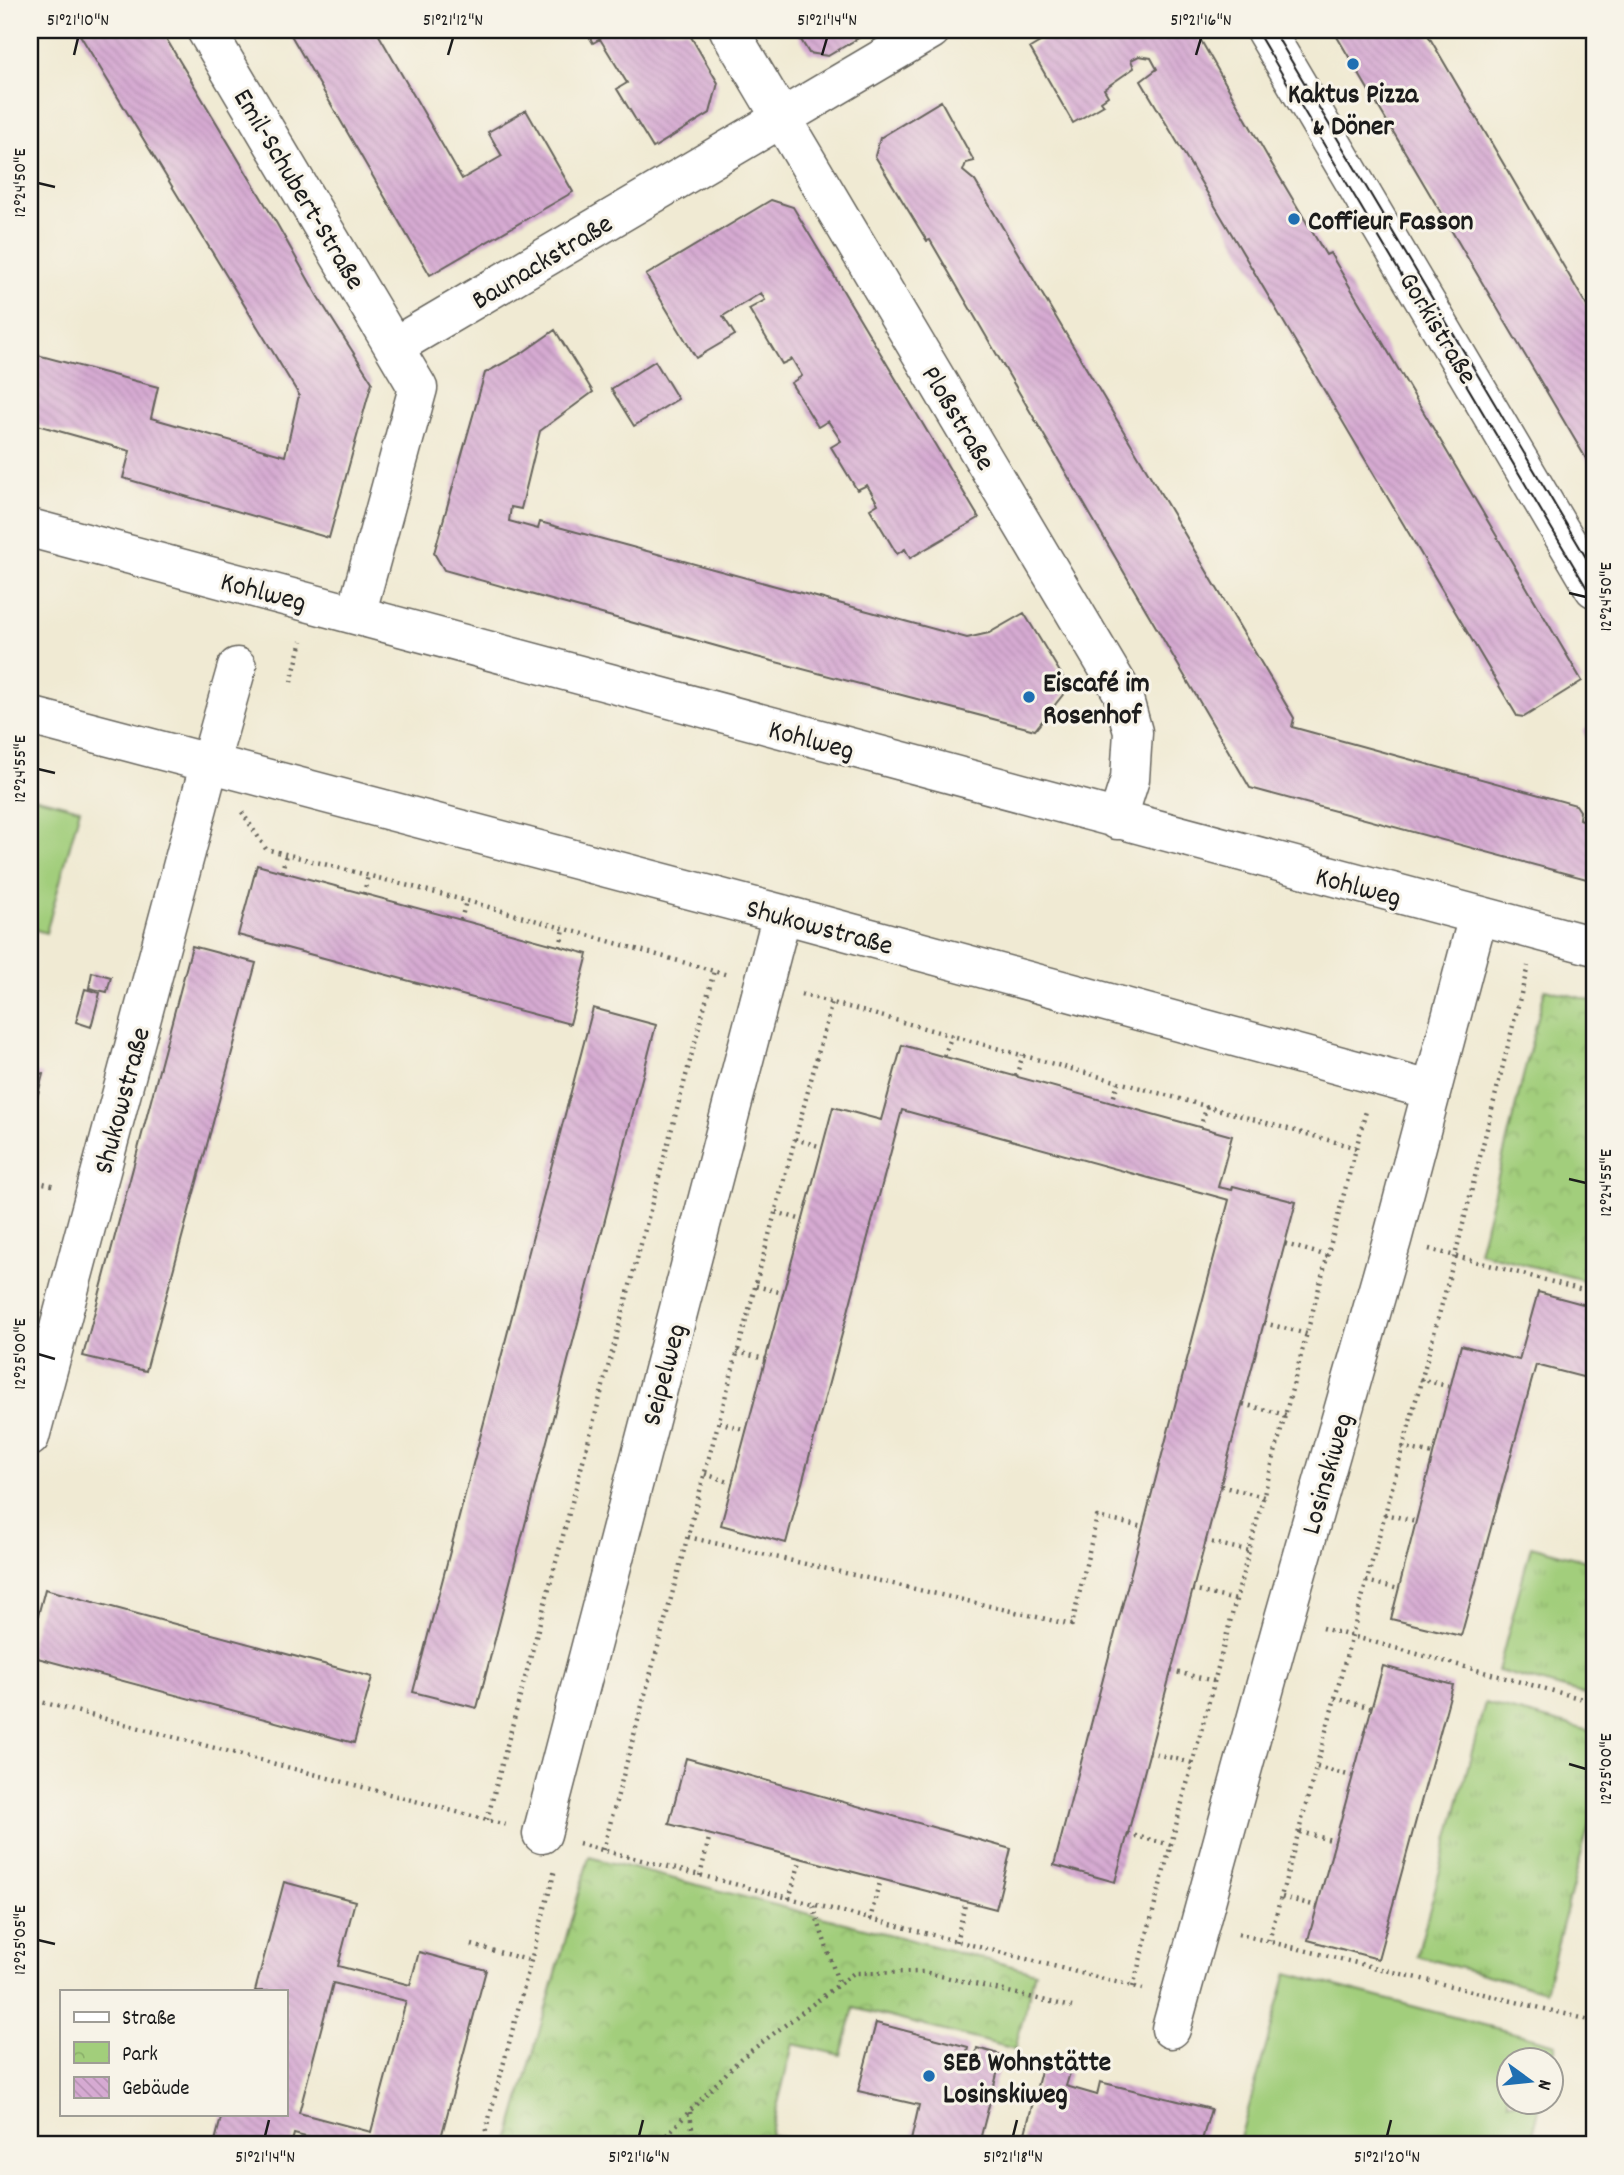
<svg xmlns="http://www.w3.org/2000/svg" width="1624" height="2175" viewBox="0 0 1624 2175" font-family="Dekko,sans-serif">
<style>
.grass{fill:url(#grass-tufts);stroke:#5f754c;stroke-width:2}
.park{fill:url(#park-crowns);stroke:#5f754c;stroke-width:2}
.garden{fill:#a2ce7b;stroke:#5f754c;stroke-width:2}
.building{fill:url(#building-back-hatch);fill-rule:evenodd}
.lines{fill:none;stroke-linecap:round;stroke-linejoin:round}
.street-casing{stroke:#66645c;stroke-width:41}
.secondary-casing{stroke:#66645c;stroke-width:41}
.path{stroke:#66645c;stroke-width:4.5;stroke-dasharray:2 5;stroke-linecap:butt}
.street{stroke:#fff;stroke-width:38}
.secondary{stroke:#fff;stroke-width:38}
.tram{stroke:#1c1c1c;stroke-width:2}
.ticks{fill:none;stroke:#1c1c1c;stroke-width:2.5}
.poi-dot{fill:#1f6fb2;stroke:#f7f3e8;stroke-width:2.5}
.labels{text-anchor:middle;stroke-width:6;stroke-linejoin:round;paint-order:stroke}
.poi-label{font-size:28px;font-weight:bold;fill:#1c1c1c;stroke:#f7f3e8;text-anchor:start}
.street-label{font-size:28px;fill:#1c1c1c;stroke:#f7f3e8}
.neatline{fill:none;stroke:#1c1c1c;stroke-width:2.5}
.ticks-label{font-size:18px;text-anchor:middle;fill:#1c1c1c}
</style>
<defs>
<pattern id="grass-tufts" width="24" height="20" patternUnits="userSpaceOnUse" patternTransform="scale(1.75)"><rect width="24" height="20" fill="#a2ce7b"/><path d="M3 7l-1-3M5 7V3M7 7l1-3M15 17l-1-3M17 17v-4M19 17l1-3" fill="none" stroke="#8bb06a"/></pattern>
<pattern id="park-crowns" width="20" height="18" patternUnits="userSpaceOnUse" patternTransform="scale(1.75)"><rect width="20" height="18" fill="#a2ce7b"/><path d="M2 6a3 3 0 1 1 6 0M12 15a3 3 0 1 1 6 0" fill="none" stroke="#8bb06a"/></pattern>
<pattern id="building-back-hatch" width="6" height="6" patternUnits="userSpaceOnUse" patternTransform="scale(1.75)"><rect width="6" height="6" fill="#d6aad2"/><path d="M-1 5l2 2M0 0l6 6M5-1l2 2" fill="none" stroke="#b792b4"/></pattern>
</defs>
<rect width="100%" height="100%" fill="#f7f3e8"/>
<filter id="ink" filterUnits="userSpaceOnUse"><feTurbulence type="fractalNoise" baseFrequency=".0143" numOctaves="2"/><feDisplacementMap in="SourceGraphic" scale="14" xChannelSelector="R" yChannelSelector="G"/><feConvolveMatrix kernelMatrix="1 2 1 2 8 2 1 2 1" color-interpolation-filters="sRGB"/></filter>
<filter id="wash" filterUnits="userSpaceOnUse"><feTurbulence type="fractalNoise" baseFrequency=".00686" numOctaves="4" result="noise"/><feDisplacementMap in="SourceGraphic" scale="28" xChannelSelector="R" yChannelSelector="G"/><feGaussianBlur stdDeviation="1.57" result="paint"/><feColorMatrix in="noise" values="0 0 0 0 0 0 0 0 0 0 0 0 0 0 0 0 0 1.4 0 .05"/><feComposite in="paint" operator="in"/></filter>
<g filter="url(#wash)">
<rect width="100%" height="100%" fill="#f0ead3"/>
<!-- grass -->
<path class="grass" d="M1531,1546L1594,1563V1697L1498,1671Z
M1485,1703L1594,1732V1806L1545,1991L1417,1956Z"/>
<!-- park -->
<path class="park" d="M1545,989L1594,1001V1283L1479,1252Z
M589,1857L1035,1972L1015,2049L854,2008L841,2055L793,2044L770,2135L815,2145H507Z"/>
<!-- garden -->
<path class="garden" d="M30,796L80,809L46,933L30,928Z
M1287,1973L1556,2044L1551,2066L1550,2060H1508V2102H1541L1530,2145H1238Z"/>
<g id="blocks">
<!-- building -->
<path class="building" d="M77,30H161L277,224L318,297L372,382L329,538L123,478L130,451L30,423V353L158,387L151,418L285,456L299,395Z
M288,30H376L462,179L502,156L488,132L526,110L573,192L430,275Z
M585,30H687L718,83L710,113L653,148L617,89L627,83L600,39L593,43Z
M795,30H872L828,56L809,53Z
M1060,30H1195L1270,161L1326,255L1330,253L1582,681L1524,717L1517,716L1141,81L1157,69L1151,58L1139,56L1131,60L1134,68L1104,89L1108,96L1101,101L1104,105L1073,123L1030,48Z
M1333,30H1425L1594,318V472Z
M941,101L974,161L966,163L963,171L975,181L1294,718L1292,727L1576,805L1580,811L1579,819L1594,823V881L1250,788L930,240L927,241L875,156L880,138Z
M771,200L793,207L979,518L910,558L905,549L897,554L870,509L878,504L867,485L857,490L831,447L841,441L828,421L818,427L791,383L802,376L792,359L782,364L749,309L765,300L761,293L723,316L735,335L696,358L646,275Z
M555,330L593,392L540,431L521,509L511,507L509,521L538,529L540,522L967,638L989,633L1024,613L1069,687L1035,730L734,651L444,570L434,553L485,373L522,353Z
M655,361L678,399L634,426L611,389Z
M1594,724V751L1583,731Z
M257,865L588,954L570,1024L238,935Z
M192,946L256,963L146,1371L83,1356Z
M92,972L111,977L107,992L89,988Z
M85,989L100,993L91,1027L76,1022Z
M593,1008L656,1025L477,1708L413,1692Z
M902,1045L1232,1136L1218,1187L1232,1190L1233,1186L1296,1202L1115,1882L1054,1865L1229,1200L902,1110L786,1543L721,1525L833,1107L881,1120Z
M30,1071L43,1074L31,1122H30Z
M1538,1292L1594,1307V1380L1536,1365L1461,1636L1391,1619L1461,1345L1519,1360Z
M45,1589L372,1677L354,1743L30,1656V1646Z
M1383,1666L1453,1685L1378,1959L1308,1940Z
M686,1758L1011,1849L996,1909L669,1824Z
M284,1882L355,1901L338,1966L410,1985L419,1952L486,1970L439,2145H337L294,2134L291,2145H214L222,2114H285V1991H255ZM333,1983L406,2001L371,2132L299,2113Z
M876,2023L968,2047L965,2060L974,2062L977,2048L1002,2055L981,2136L1014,2145H910L919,2105L858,2091Z
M1042,2067L1070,2073L1066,2086L1097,2095L1100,2082L1211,2109L1202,2140L1192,2138L1190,2145H1022Z"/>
</g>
</g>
<g filter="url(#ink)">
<use href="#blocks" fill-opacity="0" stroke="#66645c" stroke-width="2"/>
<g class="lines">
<!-- street casing -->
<g class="street-casing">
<path id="street" d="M206,30L418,388L356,615
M729,30L1122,692L1133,732L1130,779L1117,820
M395,346L931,30
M30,528L1594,946
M30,716L782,914L1430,1090
M30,1437L210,762L237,667
M542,1834L782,914
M1171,2029L1284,1618L1392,1240L1478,916"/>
</g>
<!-- secondary casing -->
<g class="secondary-casing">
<path id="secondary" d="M1265,30L1594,588"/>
</g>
<!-- path -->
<path class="path" d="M291,682L302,641
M242,812L266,849L471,902L728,975
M282,872L286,854
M364,894L368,875
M461,920L466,901
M560,947L564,929
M801,994L1357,1148
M944,1056L952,1035
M1016,1076L1023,1055
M1112,1103L1118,1082
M1200,1128L1207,1106
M795,1139L822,1147
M30,1180L56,1186
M776,1212L802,1220
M1285,1244L1328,1256
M1429,1249L1594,1293
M756,1286L783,1293
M1264,1323L1307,1334
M737,1352L765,1359
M1420,1379L1451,1387
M1243,1404L1286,1415
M719,1422L746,1430
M1402,1447L1433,1454
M705,1474L732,1483
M1221,1486L1264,1497
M1384,1514L1416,1521
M688,1537L1072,1625L1097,1517L1143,1527
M1205,1541L1249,1551
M1366,1581L1399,1589
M1192,1590L1236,1600
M1322,1628L1594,1702
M1171,1671L1214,1681
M1335,1698L1372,1708
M30,1699L506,1825
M1149,1752L1192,1763
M1317,1767L1352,1776
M487,1820L714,971
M1300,1832L1335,1841
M1128,1834L1171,1845
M579,1844L1143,1989
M603,1850L832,1002
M700,1876L710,1834
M1282,1897L1317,1906
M789,1899L801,1858
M813,1906L839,1985
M870,1920L880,1879
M1238,1934L1594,2021
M1269,1941L1455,1256L1528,966
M956,1942L966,1901
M472,1945L532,1961
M1133,1987L1366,1111
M690,2112L694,2145
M482,2145L555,1870
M657,2145L740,2059L854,1973L924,1972L1072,2007"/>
<!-- street -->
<use href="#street" class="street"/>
<!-- secondary -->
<use href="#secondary" class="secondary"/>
<!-- tram -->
<path class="tram" d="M1256,30L1594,600
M1273,30L1594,571"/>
</g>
</g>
<!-- ticks -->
<path class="ticks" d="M74,55L78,38M448,55L453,38M822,55L827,38M1196,55L1201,38M38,183L55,187M1569,593L1586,597M38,769L55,773M1569,1179L1586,1183M38,1354L55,1359M1569,1764L1586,1769M38,1940L55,1944M265,2136L269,2120M639,2136L643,2120M1013,2136L1017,2120M1387,2136L1391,2120"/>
<!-- markers -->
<g class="poi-dot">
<circle cx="1353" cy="64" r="7"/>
<circle cx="1294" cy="219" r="7"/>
<circle cx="1029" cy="697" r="7"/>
<circle cx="929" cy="2076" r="7"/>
</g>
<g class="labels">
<!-- poi labels -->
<g class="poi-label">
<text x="1353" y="102" text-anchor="middle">Kaktus Pizza<tspan x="1353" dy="32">&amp; Döner</tspan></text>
<text x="1308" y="229">Coffieur Fasson</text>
<text x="1043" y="691">Eiscafé im<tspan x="1043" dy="32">Rosenhof</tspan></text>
<text x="943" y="2070">SEB Wohnstätte<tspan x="943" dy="32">Losinskiweg</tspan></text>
</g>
<!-- street labels -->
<g class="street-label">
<text transform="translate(301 188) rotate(59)" y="10">Emil-Schubert-Straße</text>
<text transform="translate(541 260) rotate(-31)" y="10">Baunackstraße</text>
<text transform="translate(1440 327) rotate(59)" y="10">Gorkistraße</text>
<text transform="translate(960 417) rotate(59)" y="10">Ploßstraße</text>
<text transform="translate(264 590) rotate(15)" y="10">Kohlweg</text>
<text transform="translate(812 738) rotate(15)" y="10">Kohlweg</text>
<text transform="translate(1359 885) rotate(15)" y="10">Kohlweg</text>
<text transform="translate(820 925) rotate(15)" y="10">Shukowstraße</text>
<text transform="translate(120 1100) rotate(-75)" y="10">Shukowstraße</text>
<text transform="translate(662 1374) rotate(-75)" y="10">Seipelweg</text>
<text transform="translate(1325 1473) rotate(-74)" y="10">Losinskiweg</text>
</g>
</g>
<!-- margin -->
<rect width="1624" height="2175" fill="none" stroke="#f7f3e8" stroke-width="77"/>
<!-- legend -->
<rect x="60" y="1990" width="228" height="126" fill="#f7f3e8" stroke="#9f9d96" stroke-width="2"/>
<rect x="74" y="2012" width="35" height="10" fill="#ffffff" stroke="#9f9d96" stroke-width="2"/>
<text x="122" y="2024" font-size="21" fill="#1c1c1c">Straße</text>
<rect x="74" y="2042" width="35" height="21" fill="url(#park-crowns)" stroke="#9f9d96" stroke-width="2"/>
<text x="122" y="2060" font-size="21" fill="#1c1c1c">Park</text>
<rect x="74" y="2077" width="35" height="21" fill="url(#building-back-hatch)" stroke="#9f9d96" stroke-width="2"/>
<text x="122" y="2094" font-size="21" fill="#1c1c1c">Gebäude</text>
<!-- north arrow -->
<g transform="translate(1530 2081) rotate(105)"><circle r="33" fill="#f7f3e8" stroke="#9f9d96" stroke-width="2"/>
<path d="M0-5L12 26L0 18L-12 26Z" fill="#1f6fb2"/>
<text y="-10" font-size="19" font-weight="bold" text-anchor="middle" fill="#1c1c1c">N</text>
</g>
<rect x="38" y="38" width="1548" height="2098" class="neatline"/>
<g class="ticks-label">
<text x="78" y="25">51°21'10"N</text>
<text x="453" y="25">51°21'12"N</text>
<text x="827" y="25">51°21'14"N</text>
<text x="1201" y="25">51°21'16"N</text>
<text transform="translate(19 183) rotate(-90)" y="6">12°24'50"E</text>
<text transform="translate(1605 597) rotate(-90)" y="6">12°24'50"E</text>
<text transform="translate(19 769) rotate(-90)" y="6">12°24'55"E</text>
<text transform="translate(1605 1183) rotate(-90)" y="6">12°24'55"E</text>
<text transform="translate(19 1354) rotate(-90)" y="6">12°25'00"E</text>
<text transform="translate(1605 1769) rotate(-90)" y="6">12°25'00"E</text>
<text transform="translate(19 1940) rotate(-90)" y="6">12°25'05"E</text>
<text x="265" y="2162">51°21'14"N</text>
<text x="639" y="2162">51°21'16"N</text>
<text x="1013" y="2162">51°21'18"N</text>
<text x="1387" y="2162">51°21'20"N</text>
</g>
</svg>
